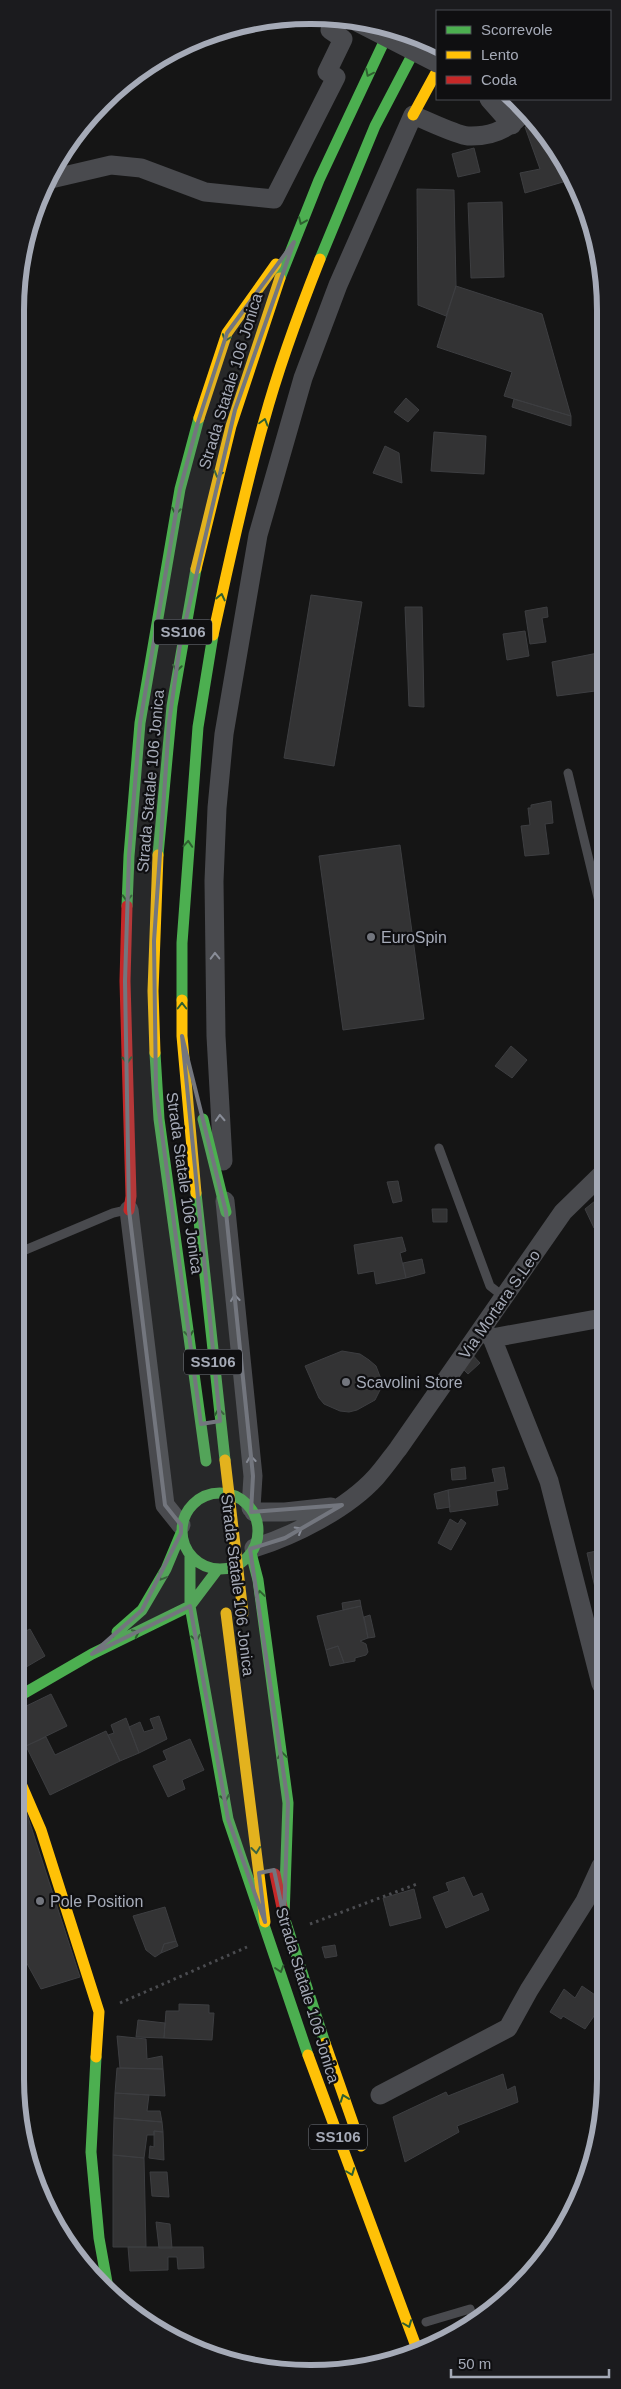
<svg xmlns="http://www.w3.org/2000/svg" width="621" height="2389" viewBox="0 0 621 2389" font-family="Helvetica,sans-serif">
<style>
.building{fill:#333334;stroke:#3d3e41}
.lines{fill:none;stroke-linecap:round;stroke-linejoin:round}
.path{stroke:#4b4c50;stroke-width:3;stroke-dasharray:2.5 4;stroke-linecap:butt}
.lane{stroke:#494a4e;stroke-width:9}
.street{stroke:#494a4e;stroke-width:19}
.fast{stroke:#4caf50;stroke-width:11}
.slow{stroke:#ffc107;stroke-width:11}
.jam{stroke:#c62828;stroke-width:11}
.street-bridge{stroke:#494a4e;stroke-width:19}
.slow-bridge{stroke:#ffc107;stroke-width:11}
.oneway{stroke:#2e5f30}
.oneway2{stroke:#898d98}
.marked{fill:#73767e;fill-opacity:0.2;stroke:#73767e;stroke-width:4;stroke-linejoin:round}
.poi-dot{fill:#73767e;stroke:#0f0f11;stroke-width:2}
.labels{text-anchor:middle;stroke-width:4.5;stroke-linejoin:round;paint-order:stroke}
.shield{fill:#0f0f11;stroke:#787c85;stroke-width:1}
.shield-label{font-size:15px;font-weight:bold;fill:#a5aab7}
.street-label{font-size:16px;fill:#a5aab7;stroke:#0f0f11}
.poi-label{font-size:16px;fill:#a5aab7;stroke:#0f0f11;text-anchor:start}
.rim{fill:none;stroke:#a5aab7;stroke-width:6}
</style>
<rect width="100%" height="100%" fill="#151515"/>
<!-- building -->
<path class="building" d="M538,123L565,164L570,180L525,193L520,173L540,169L525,127Z
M474,148L480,172L458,177L452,154Z
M417,189L454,190L456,286L446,316L418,305Z
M502,202L504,277L471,278L468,203Z
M456,286L542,314L571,416L504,396L512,372L437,347Z
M406,398L419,410L408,422L394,412Z
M514,399L571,416V426L512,407Z
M434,432L486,436L484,474L431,471Z
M385,446L399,453L402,483L373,473Z
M311,595L362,602L334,766L284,758Z
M405,607H422L424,707L409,706Z
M547,607L548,617L542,618L546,642L530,644L525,611Z
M525,631L529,656L507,660L503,634Z
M603,652V690L557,696L552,662Z
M551,801L553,823L545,824L549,854L525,856L521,826L530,825L528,808H531V805Z
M400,845L424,1019L343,1030L319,856Z
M511,1046L527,1060L512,1078L495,1066Z
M398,1181L402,1201L393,1203L387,1182Z
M600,1197L602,1224L594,1228L585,1209Z
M432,1209H447V1222H433Z
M402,1237L406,1251L400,1253L406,1278L376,1284L374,1271L358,1274L354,1245Z
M422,1259L425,1273L406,1278L403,1263Z
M342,1351L360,1354L369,1360L376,1366L381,1379V1388L375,1400L357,1410L349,1412L340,1411L324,1404L319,1398L305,1366Z
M469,1351L480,1363L468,1374L460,1366Z
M465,1467L466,1479L452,1480L451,1469Z
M504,1467L508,1489L496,1491L498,1505L450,1512L448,1490L495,1482L492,1469Z
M448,1490L450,1507L437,1509L434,1494Z
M450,1519L458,1524L461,1519L466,1523L451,1550L438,1543Z
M601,1550V1609H600L587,1553Z
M360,1600L361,1606L343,1610L342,1603Z
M361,1606L368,1638L360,1641L366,1644L368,1652L366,1655L355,1658V1661L344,1663L338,1646L326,1650L317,1616Z
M370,1615L375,1637L368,1638L364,1617Z
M16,1623L22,1633L30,1629L45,1656L16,1673Z
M338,1646L344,1663L330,1666L326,1650Z
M51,1694L67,1726L26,1746L16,1728V1711Z
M159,1716L167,1739L139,1753L129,1727L140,1722L144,1732L154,1729L150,1719Z
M126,1718L139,1753L120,1761L108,1735L114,1733L111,1725Z
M106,1731L120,1761L50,1795L26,1746L46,1737L55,1755Z
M190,1739L204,1770L182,1780L185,1789L168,1797L153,1766L167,1760L163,1751Z
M26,1811L80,1977L41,1989L15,1942L16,1814Z
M464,1877L473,1897L482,1893L489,1910L446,1928L433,1897L449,1891L446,1883Z
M414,1889L421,1918L390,1926L383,1898Z
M165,1907L176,1941L164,1944L161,1953L155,1957L146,1950L133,1916Z
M176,1941L178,1946L161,1953L164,1944Z
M335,1945L337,1956L325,1958L322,1947Z
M582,1986L601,1999V2006L585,2029L563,2016L561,2019L550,2012L564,1989L575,1998Z
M179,2004L209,2005V2013H214L212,2040L164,2038L166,2011H179Z
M138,2020L165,2023L164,2038L136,2037Z
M117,2036L146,2039L147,2059L162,2056L163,2069L120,2068Z
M117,2068L163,2069L165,2096L115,2093Z
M503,2074L507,2090L515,2086L518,2102L457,2126L459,2132L405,2162L393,2117L446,2092L448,2096Z
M115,2093L149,2095L147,2111H160L162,2122L114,2118Z
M114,2118L162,2122L163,2132L154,2131V2135H147L144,2158L113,2155Z
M154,2131L163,2132L164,2160L149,2158L150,2146L154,2147Z
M113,2155L144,2158L146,2247H113Z
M150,2172H167L169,2197L152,2196Z
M156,2222L170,2224L172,2248H159Z
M128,2247H203L204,2268L178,2269L177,2257H168V2270L130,2271Z"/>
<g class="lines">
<!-- path -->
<path class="path" d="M310,1924L417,1884
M120,2003L247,1947"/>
<!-- lane -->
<path class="lane" d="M568,773L602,914
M439,1148L490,1286L504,1297
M18,1253L113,1213L126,1210
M426,2322L470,2309L474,2321"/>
<!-- street -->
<path class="street" d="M489,99L512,125
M51,179L111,165L141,168L205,192L274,199L336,77L327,72L343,39L330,30L335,21
M223,1161L216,1036L214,881L217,808L224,734L258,535L303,378L338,285L413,115C426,120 456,135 468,136C492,137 511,128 526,110
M225,1201L253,1476L251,1508
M129,1210L165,1505L181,1525
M482,1330L492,1338L602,1318
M492,1338L549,1481L601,1684
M254,1512H285L331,1507
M254,1548C295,1535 347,1509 376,1477C384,1468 391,1458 398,1449L563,1212L602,1174
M380,2095L508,2028L529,1990L585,1901L601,1866"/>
<!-- fast -->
<path class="fast" d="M320,259L375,126L420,40
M280,278L319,180L390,29
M158,855L172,706L196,569
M127,906L129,856L140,723L180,489L199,418
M182,1000V943L198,727L213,635
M155,1053L159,1119L206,1461
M203,1119L226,1212
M196,1193L225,1460
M182 1531a38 38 0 1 1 76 0a38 38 0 1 1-76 0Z
M251,1553L258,1580L288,1803L284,1917L325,2043
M190,1555V1606L228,1819L308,2055
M117,1632L142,1610L166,1569L181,1533
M16,1698L92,1654L190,1606L218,1569
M96,2057L91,2152L99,2238L108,2288"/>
<!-- slow -->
<path class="slow" d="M413,115L437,71
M199,418L227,333L276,264
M196,569L231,426L280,278
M213,635C229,563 244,491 264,421C279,366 299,312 320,259
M182,1000V1036L196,1193
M155,1053L153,991L158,855
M226,1613L265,1922
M16,1772L41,1830L99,2012L96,2057
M325,2043L361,2146
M308,2055L417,2349"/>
<!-- jam -->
<path class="jam" d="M127,906L125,981L131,1196L129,1210
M275,1874L284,1917"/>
<!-- street-bridge -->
<path class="street-bridge" d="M355,21L437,63"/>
<!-- slow-bridge -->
<path class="slow-bridge" d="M225,1460L243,1613"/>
</g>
<!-- one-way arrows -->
<defs><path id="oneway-chevron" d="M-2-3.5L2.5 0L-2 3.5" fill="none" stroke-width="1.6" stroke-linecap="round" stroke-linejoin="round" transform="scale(1.25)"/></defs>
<g class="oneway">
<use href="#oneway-chevron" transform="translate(369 73) rotate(116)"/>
<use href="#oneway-chevron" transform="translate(302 221) rotate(113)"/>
<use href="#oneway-chevron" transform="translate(226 338) rotate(111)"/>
<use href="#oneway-chevron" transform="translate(264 422) rotate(-74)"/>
<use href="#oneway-chevron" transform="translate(218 474) rotate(105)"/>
<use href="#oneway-chevron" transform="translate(176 511) rotate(100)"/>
<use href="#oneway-chevron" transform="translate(221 597) rotate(-77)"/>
<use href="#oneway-chevron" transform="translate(177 668) rotate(99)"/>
<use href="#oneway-chevron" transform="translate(188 844) rotate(-86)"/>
<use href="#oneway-chevron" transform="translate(127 898) rotate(92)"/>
<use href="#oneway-chevron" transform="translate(182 1006) rotate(-90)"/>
<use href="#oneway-chevron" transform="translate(127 1060) rotate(89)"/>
<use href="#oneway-chevron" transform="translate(189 1334) rotate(83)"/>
<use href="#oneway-chevron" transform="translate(219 1412) rotate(-97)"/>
<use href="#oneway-chevron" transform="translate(162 1577) rotate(121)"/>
<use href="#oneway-chevron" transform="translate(260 1594) rotate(-98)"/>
<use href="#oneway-chevron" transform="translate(136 1633) rotate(-26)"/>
<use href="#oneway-chevron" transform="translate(196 1638) rotate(80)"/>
<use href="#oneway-chevron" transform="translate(282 1755) rotate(-98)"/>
<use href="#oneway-chevron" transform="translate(225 1798) rotate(80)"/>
<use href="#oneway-chevron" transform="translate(256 1850) rotate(83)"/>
<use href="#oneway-chevron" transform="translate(280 1969) rotate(72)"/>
<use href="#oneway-chevron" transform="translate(344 2098) rotate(-110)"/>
<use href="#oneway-chevron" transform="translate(351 2172) rotate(69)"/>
<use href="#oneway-chevron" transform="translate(408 2324) rotate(69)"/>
</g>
<g class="oneway2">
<use href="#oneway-chevron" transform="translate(215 956) rotate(-91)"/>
<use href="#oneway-chevron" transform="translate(220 1118) rotate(-93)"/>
<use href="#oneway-chevron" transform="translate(235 1298) rotate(-96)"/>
<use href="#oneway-chevron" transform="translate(251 1459) rotate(-96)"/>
<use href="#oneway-chevron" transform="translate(299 1530) rotate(-30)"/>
</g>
<!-- marked area -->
<path class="marked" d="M294,242L235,410L180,645L169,723L154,941L156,1089L201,1424L220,1421L182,1036L226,1212L253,1476L251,1512L342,1505L285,1538L250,1549L288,1803L284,1917L274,1870L259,1873L265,1922L228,1819L190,1606L92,1654L142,1610L181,1533V1525L165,1505L129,1210L125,981L129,856L140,723L180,489L198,422L227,333Z"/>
<!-- markers -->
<g class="poi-dot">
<circle cx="371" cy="937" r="5"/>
<circle cx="346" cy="1382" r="5"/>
<circle cx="40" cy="1901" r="5"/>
</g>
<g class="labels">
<!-- shield labels -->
<g class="shield">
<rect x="154" y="619.5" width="58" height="25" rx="4"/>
<rect x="184" y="1349.5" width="58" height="25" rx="4"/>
<rect x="309" y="2124.5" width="58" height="25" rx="4"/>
</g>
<g class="shield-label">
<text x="183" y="637">SS106</text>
<text x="213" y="1367">SS106</text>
<text x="338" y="2142">SS106</text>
</g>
<!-- street labels -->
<g class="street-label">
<text transform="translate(230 381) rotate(-73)" y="6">Strada Statale 106 Jonica</text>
<text transform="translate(150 781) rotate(-85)" y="6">Strada Statale 106 Jonica</text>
<text transform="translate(185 1183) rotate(82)" y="6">Strada Statale 106 Jonica</text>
<text transform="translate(499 1304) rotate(-55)" y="6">Via Mortara S.Leo</text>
<text transform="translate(238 1585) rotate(83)" y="6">Strada Statale 106 Jonica</text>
<text transform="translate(308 1995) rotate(73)" y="6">Strada Statale 106 Jonica</text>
</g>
<!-- poi labels -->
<g class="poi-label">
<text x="381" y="943">EuroSpin</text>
<text x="356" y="1388">Scavolini Store</text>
<text x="50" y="1907">Pole Position</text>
</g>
</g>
<!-- crop -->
<path d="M0 0H621V2389H0ZM310 24H311A286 286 0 0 1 597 310V2079A286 286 0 0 1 311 2365H310A286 286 0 0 1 24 2079V310A286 286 0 0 1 310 24Z" fill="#1b1b1e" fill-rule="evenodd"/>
<path class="rim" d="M310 24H311A286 286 0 0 1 597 310V2079A286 286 0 0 1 311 2365H310A286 286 0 0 1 24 2079V310A286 286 0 0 1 310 24Z"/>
<!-- legend -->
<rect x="436" y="10" width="175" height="90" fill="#0f0f11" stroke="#4b4d53"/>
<rect x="446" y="26" width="25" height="8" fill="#4caf50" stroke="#4b4d53"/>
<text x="481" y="35" font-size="15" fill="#a5aab7">Scorrevole</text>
<rect x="446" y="51" width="25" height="8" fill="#ffc107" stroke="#4b4d53"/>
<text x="481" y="60" font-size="15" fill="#a5aab7">Lento</text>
<rect x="446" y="76" width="25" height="8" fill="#c62828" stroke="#4b4d53"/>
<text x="481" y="85" font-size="15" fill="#a5aab7">Coda</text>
<!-- scale -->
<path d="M451 2369v8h158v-8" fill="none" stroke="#a5aab7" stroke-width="2.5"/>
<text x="458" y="2369" font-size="15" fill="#a5aab7" stroke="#0f0f11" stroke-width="4" paint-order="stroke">50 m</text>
</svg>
